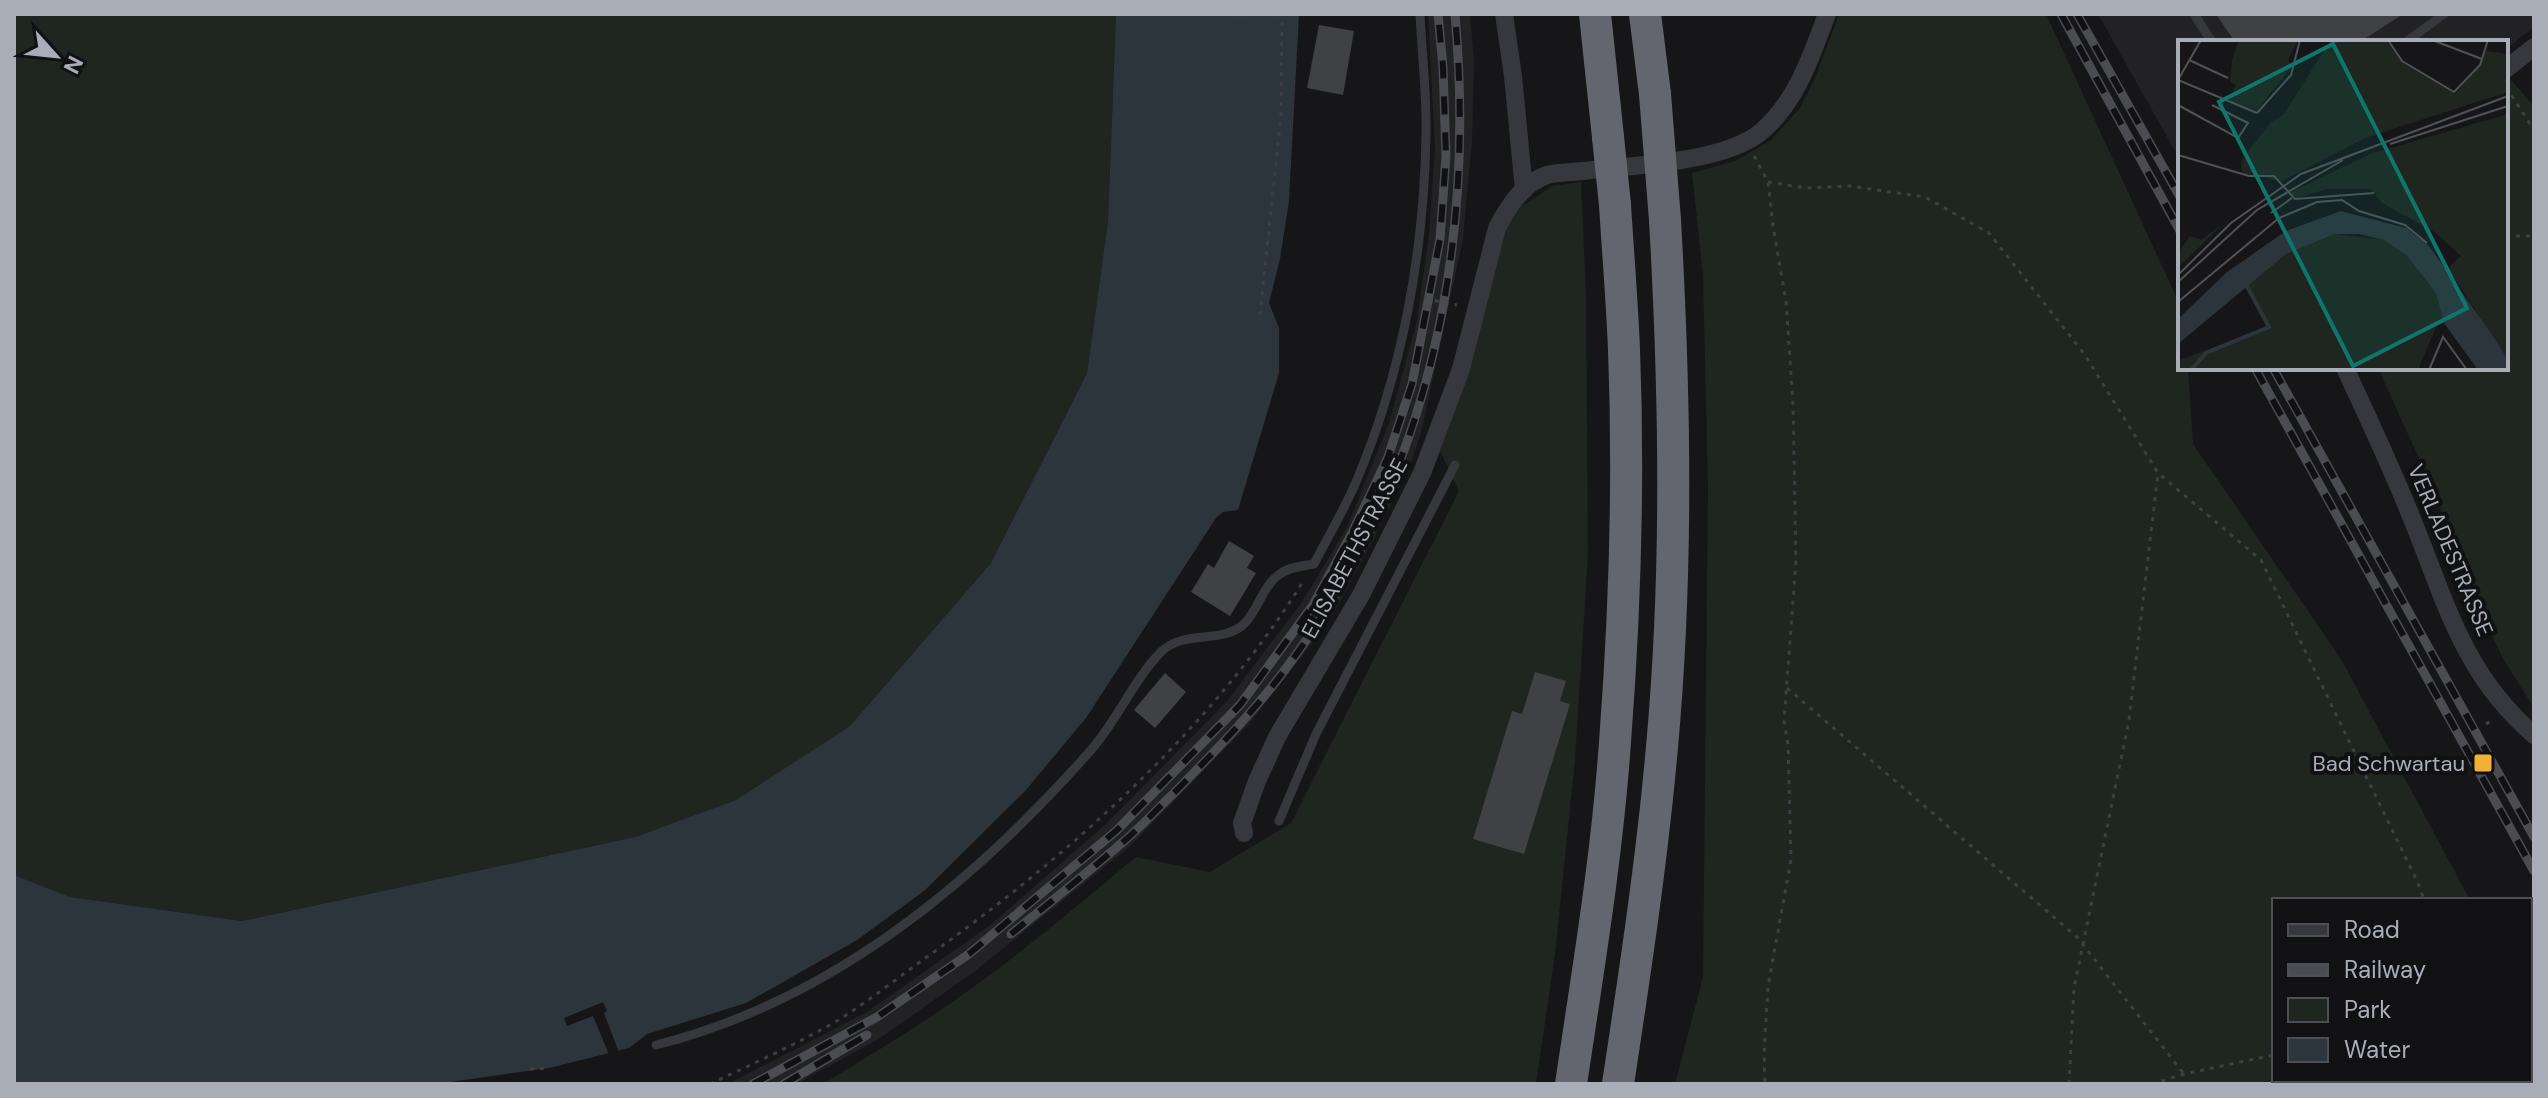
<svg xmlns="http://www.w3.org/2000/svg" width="2548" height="1098" viewBox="0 0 2548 1098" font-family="'DM Sans',sans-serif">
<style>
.built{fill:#222225}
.green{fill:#1e261f}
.water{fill:#2c353c}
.pier{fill:#161618}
.building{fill:#404145}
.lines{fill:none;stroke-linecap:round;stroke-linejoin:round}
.path{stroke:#3d3f44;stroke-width:3;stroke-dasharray:4 6;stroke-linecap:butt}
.lane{stroke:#37383d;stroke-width:9}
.street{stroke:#37383d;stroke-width:18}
.highway{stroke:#63666e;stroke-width:32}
.rail-casing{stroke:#4a4c52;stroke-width:9}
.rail{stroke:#111113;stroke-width:6;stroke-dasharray:18;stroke-linecap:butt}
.highway-bridge{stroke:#63666e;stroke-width:32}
.poi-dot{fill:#f2b134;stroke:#111113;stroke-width:3}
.labels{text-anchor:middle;stroke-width:8;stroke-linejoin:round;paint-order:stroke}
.street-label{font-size:22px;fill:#a8adb8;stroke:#111113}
.poi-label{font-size:22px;fill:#a8adb8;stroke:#111113;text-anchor:end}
.inset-river{fill:none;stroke:#2c353c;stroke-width:4}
.inset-road{fill:none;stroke:#505258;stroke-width:2}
.view{fill:#0f766e;fill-opacity:0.15;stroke:#0f766e;stroke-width:4}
.inset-edge{fill:none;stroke:#a8adb8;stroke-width:4}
</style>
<rect width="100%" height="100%" fill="#161618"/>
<!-- built -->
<path class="built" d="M1428,14H1470L1474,61L1472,141L1463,239L1421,433L1409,468L1373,540L1331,618L1250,723L1129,847L975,971L879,1039L796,1084H728L867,1012L989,926L1106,824L1227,701L1302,602L1347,527L1389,423L1417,321L1429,235L1435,147Z
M2098,14H2534V27L2506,49V42H2180V160Z"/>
<!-- green -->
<path class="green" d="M14,14H1116L1108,221L1087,373L991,563L850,726L736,800L635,837L242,921L69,897L14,875Z
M1839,14H2046L2180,305V368H2188L2193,444L2341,659L2470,900H2274V1080H2530V1013L2534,1020V1084H1675L1703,977L1708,489L1703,274L1692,173L1735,161L1770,141L1800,108L1815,78Z
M2511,80L2534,106V708L2504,660L2481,615L2435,494L2378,368H2506V84Z
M1581,182L1586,294L1588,555L1575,760L1555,954L1536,1084H823C879,1050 935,1016 987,977C1038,939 1087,898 1136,857L1210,872L1291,823L1459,491L1440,451L1470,358L1504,231L1521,207L1552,186Z"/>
<!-- water -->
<path class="water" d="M1116,14H1299L1289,201L1280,259L1269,303L1279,328V373L1238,510L1223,512L1216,518L1086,718L1026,790L924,891L857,940L746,1003L647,1034L629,1048L549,1068L436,1084H14V875L70,897L242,921L635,837L736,800L850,726L991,563L1087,373L1108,221Z"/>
<!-- pier -->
<path class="pier" d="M603,1002L607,1011L604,1013L620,1055L610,1057L593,1016L567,1026L564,1018Z"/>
<!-- building -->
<path class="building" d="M2216,14H2403L2360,42H2235Z
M1319,25L1354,31L1343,95L1307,88Z
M1229,541L1254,556L1247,568L1256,573L1230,616L1191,592L1208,564L1214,568Z
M1535,672L1566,681L1560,701L1570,704L1524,854L1473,839L1512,711L1522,714Z
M1165,673L1186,692L1155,728L1134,710Z"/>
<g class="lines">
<!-- path -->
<path class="path" d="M1233,15H1277
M2506,87L2534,130
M1754,156L1768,182L1773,226L1786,301L1793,404L1796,561L1784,721L1788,744L1791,860L1768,986L1764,1053L1765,1084
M1768,182L1806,188L1850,186L1925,197L1989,233L2085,355L2158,473L2261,560L2418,883L2424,900
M2506,236H2534
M1425,299L1457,305
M1260,315L1281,115L1282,14
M1787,688L2077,937L2184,1074
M2486,724L2494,719
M530,1069L549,1068
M2494,1080L2496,1084
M710,1084C752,1064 795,1045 835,1022C866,1003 895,980 924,959C1067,857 1211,730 1304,580
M2069,1084L2074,988L2129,720L2158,473
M2152,1084L2184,1074L2274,1055"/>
<!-- lane -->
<path class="lane" d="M2194,14L2212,42
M2406,42L2444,14
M1279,821L1316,734L1455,465
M656,1045C831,1001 974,883 1091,750C1117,721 1134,679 1161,652C1184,629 1223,645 1245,623C1258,610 1263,585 1280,574C1289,567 1303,566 1314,564C1328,537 1344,510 1356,482C1402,374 1424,253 1426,136C1427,96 1422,54 1420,14"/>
<!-- street -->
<path class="street" d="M1504,14L1513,76L1524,190
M2506,69L2534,47
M2345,368C2368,418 2392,468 2412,519C2446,602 2463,674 2534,735
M1244,833L1242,823L1257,781L1277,737L1361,595L1422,473L1461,369L1497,228C1508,207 1523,183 1547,175C1558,172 1572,172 1583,171C1632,165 1725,163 1762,131C1797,101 1811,56 1827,14"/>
<!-- highway -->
<path class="highway" d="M1595,14L1608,137
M1645,14L1655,94
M1571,1084C1588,970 1607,857 1615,742C1625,612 1629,480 1624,349C1622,301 1618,253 1615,205
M1618,1084C1635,972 1652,860 1662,747C1678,571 1675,396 1665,220"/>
<!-- rail casing -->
<g class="rail-casing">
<path id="rail" d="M2061,14L2180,231
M2077,14L2180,197
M2255,368L2534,871
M2273,368L2534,837
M1011,934C1048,904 1086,874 1123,842C1141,827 1158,808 1175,792C1213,753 1252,714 1284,671C1429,479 1476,250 1455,14
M753,1084L877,1017L969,954L1116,831L1240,705L1313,605L1352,533L1388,457L1412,384L1440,239L1446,156L1443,67L1438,14
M784,1084L867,1035"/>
</g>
<!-- rail -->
<use href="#rail" class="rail"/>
<!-- highway-bridge -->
<path class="highway-bridge" d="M1655,94L1665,220
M1608,137L1615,205"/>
</g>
<!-- markers -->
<rect class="poi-dot" x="2473" y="753" width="20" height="20" rx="4"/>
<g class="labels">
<!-- street labels -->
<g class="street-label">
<text transform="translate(1354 548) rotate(-62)" y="8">ELISABETHSTRASSE</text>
<text transform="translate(2451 550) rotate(67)" y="8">VERLADESTRASSE</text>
</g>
<!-- poi labels -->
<g class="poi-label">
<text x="2465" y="771">Bad Schwartau</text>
</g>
</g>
<!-- overview -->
<g transform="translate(2178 40)">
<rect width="330" height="330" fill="#161618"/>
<path d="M61,0H120L110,20L115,26L79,70L51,61L58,45L52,42L54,20ZM153,0H208L223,22L277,54L301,27L308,11L330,14V52L187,98L104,141L64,133L63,121L92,83L105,75ZM330,74V320L270,228L283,216L258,193L204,163L193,149H149L120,158L111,153L192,114ZM44,184L38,191L0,228V213L12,196L23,200ZM157,194L206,200L229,216L258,253L266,283L258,287L240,330H0V321L89,287L66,246L108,214Z" fill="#1e261f"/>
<path d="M163,171L228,188L251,206L313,293L330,320V330H300L266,283L258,253L229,216L206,200L181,194H157L108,214L0,304V279L49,232L108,191Z" fill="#2c353c"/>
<path class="inset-river" d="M13,330L28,313L91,287L68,244"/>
<path class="inset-road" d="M23,0L0,40L79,73M210,0L224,21L276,52L302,25L310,0M254,0L304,19M11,20L50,38M0,65L60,98L70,83L34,65M79,73L113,35L122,0M212,104L330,66M0,115L71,136H96L117,159L196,153M93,173L114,158M0,235L53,183L123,134L330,56M0,242L79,170L165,120M0,262L101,178L139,162L164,160L181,171L227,185L249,203M251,330L265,297L289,330"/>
<path class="view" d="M155,4L289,268L175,326L41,62Z"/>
<rect width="330" height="330" class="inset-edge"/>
</g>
<!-- border -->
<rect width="2548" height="1098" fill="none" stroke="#a8adb8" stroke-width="32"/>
<!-- legend -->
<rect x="2272" y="898" width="260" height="184" fill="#111113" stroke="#4d4f55" stroke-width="2"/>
<rect x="2288" y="924" width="40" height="12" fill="#37383d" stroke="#4d4f55" stroke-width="2"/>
<text x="2344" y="938" font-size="24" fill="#a8adb8">Road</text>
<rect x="2288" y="964" width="40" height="12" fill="#4a4c52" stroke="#4d4f55" stroke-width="2"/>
<text x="2344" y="978" font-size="24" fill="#a8adb8">Railway</text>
<rect x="2288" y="998" width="40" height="24" fill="#1e261f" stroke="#4d4f55" stroke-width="2"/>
<text x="2344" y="1018" font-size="24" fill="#a8adb8">Park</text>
<rect x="2288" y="1038" width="40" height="24" fill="#2c353c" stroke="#4d4f55" stroke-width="2"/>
<text x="2344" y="1058" font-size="24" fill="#a8adb8">Water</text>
<!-- north arrow -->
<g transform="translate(56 56) rotate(117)" stroke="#111113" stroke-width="6" paint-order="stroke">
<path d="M0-6L14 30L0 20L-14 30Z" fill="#a8adb8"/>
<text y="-12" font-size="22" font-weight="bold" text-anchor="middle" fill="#a8adb8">N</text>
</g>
</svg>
